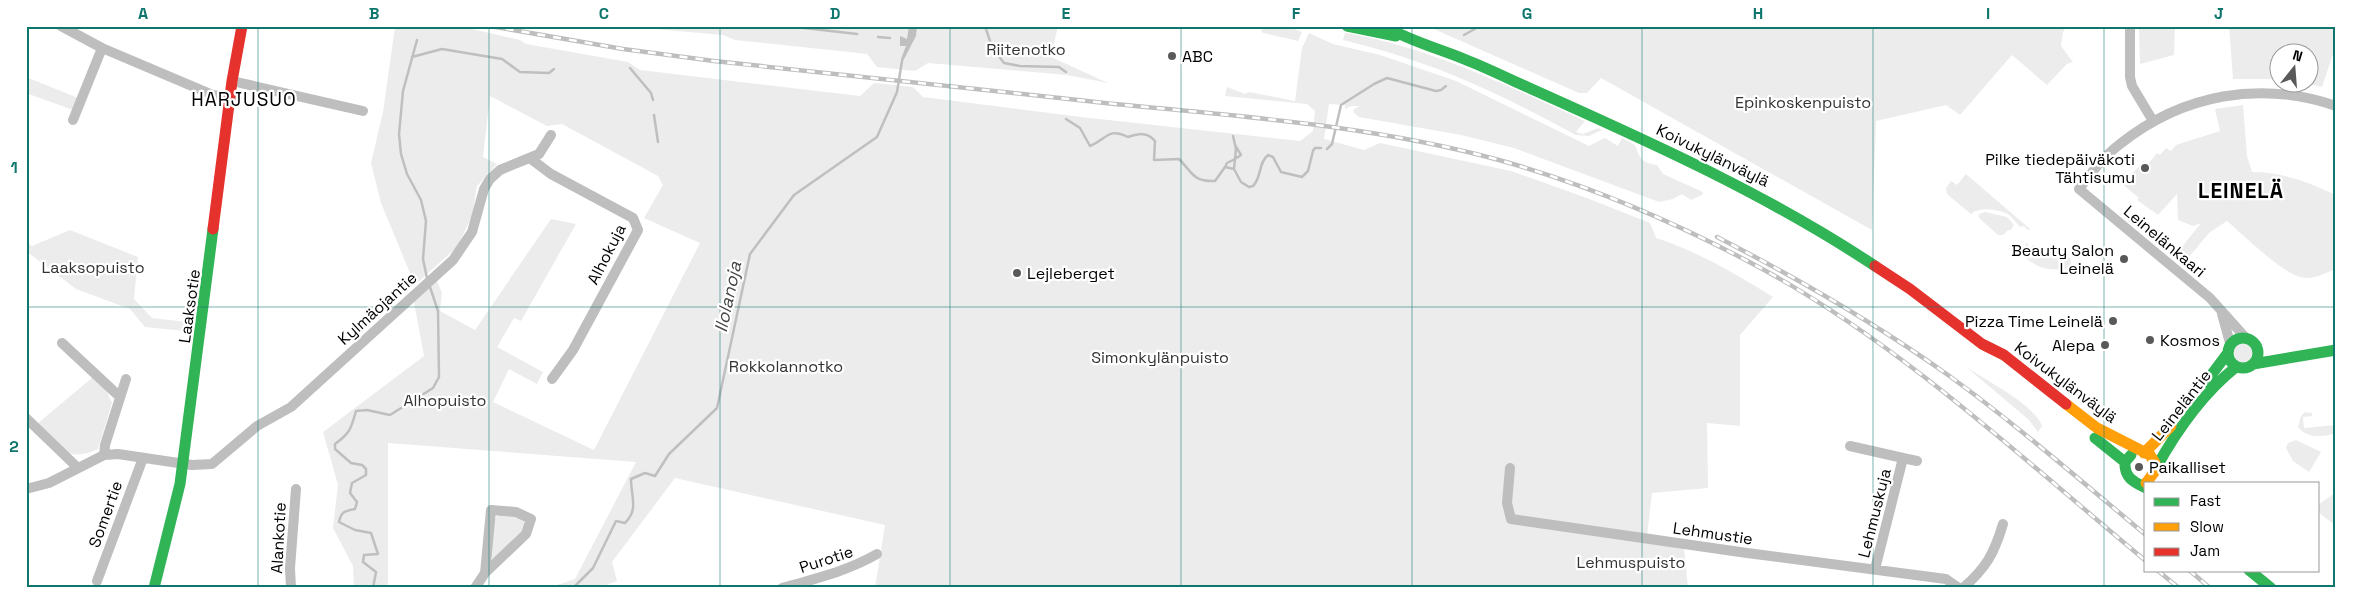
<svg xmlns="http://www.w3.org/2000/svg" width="2362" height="614" viewBox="0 0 2362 614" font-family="'Space Grotesk',sans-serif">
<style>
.green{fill:#ececec}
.water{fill:#bfbfbf}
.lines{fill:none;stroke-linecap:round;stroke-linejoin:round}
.stream{stroke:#bfbfbf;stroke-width:2.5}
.street{stroke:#bebebe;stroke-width:10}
.fast{stroke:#30b455;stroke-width:11}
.slow{stroke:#ff9f0a;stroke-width:11}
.jam{stroke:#e5322d;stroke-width:11}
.rail-casing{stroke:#bebebe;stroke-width:4.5}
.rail{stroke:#fff;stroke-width:2.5;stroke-dasharray:8;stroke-linecap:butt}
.grid{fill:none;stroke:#0f766e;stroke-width:1;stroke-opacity:0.55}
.poi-dot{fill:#595959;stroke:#fff;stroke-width:2}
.labels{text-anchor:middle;stroke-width:4.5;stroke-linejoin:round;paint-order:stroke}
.park-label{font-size:16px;fill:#333;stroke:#fff}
.poi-label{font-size:16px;fill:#000;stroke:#fff;text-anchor:start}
.street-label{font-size:16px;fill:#000;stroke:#fff}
.water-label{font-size:18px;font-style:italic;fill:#444;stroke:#fff}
.quarter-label{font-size:19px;letter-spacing:1px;fill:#000;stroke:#fff}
.district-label{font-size:21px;font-weight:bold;letter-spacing:1px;fill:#000;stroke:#fff}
.neatline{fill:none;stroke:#0f766e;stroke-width:2}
.grid-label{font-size:16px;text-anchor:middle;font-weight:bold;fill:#0f766e}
</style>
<rect width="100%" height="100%" fill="#fff"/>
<!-- green -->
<path class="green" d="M392,26H459L520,40L526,44L628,62L640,70L860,96L874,83L913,87L923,97L1081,117L1300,141L1313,131L1315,111L1307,104L1225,96L1227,87L1245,94L1249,92L1295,101L1302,48L1309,33L1333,44L1380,55L1456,81L1589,146L1605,138L1618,146L1622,138L1635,145C1640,159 1642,163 1657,165L1663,174L1703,192L1702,195L1691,200L1682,194L1673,199L1659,202L1514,148L1461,135L1359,117L1353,112L1354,109L1360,106H1351L1345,109V105L1329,104L1324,139L1364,150L1380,143L1511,171L1587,198L1650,223L1656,238C1697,251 1736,274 1773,297L1740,335V426L1707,423L1708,488L1652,493L1647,536L1684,549L1688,588H875L885,525L675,478L612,562L617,581L598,588H548L575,579L636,462L388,443V588H354L353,566L333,528L338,485L323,432L424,356L414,302L437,281L442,293L440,311L475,330L551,219L576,224L521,321L514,318L497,347L543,372L537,384L509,369L493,402L594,450L700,243L644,218L663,185L658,176L562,124L547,126L490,96L483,157L497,164L477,186L472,216L457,247L415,285L381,203L371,163L383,112L395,27Z
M620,26H1058L1051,57L1108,83L1067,75L928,63L915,71L877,67L867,54L735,40L723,35Z
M1264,26H1286L1302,32L1298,41L1263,33L1261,31Z
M1427,26H2067L2063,32L2061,46L2073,62L2067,64L2047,85L2012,55L1960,115L1946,105L1876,121L1872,230L1601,78L1587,93H1579Z
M2139,26H2175L2174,55L2140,64Z
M2229,26H2336V45L2322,87L2305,83L2310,82V52H2280L2279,79H2233Z
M1345,33C1430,47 1507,86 1585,121L1576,132L1583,134L1598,128L1602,130L1589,136L1576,135C1497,92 1431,61 1343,40Z
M26,77L78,98L73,110L26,93Z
M2243,105L2247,156L2252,172C2283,172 2308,182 2336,195L2333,209L2336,211V269C2326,273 2316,278 2306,278C2286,278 2244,235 2227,221L2209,233L2183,264L2174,257L2201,223L2193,226L2178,220L2177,194L2158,215L2137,200L2139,198L2122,184L2144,161L2148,164L2157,153L2160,155L2166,148L2171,151L2176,145L2220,131L2215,109Z
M1966,174L2030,229L2028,230L2024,226L2020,227C2017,224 2013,218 2009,215C2000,209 1979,206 1971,214L1947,194L1946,188L1951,181L1957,185Z
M1985,212L2007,217L2014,225L2011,230H2008L2003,235H1998L1979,218V214Z
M70,230L138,257L134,299L152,318L187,322L185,331L145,327L130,309L76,289L26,251V242L32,246Z
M2026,242L2030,248L2033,245L2063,253L2071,259L2070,269C2047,270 2041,270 2023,256L2032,259L2025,246Z
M2233 353a10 10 0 1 1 20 0a10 10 0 1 1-20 0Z
M1965,366C1986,381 2033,403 2042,426L2038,432L2029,420Z
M93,377L106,389L112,403L98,449C65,464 59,446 37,424Z
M2305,412L2312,413V416L2303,417L2304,428L2336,425V433C2323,437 2307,439 2298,427L2301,416Z
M2296,440L2321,452L2309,472L2293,461L2286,448L2288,443Z
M2336,492V526L2318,512V505Z
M508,514L522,518L525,523L524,530L493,559L489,558L493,520L499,515Z"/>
<!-- water -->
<path class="water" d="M909,26H917L916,36L902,63L901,59L906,46H900V36L907,39Z"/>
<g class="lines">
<!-- stream -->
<path class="stream" d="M786,26L857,34
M985,26L992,47L1004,63L1020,66L1059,67L1066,72
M1464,35L1480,26
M878,37L890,38
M417,40L403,91L399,134L401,154L407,174L421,200L426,221L423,259L427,278
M412,57L442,49L502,59L520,72L549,73L554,69
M630,68L651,93L653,100
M654,115L658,142
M1066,119L1080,128L1090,146C1107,139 1108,127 1128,137C1138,134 1147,131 1155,141L1154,160L1179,159C1193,173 1193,182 1215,181L1225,167L1234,169L1241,182L1249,187L1253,186C1262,177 1258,163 1268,155L1273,157L1281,172L1302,177L1308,171L1313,151L1315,148H1321
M1327,149L1332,144L1341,105L1374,84L1387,78L1436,91L1441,90L1446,86
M1225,167L1227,163L1235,159L1236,149L1233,136
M1234,169L1235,159L1241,155L1235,145
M373,588L376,572L363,562L364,555L378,554L371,533L355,530L339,522C341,512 344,511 355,509L357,502L350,493L352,483L366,475V469L362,465L351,463L335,449V444C350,433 351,429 356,411L367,410L390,415L433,388L439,377L438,311L430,287
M573,588L593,568L616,521L625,523C639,509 631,497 631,479L645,473L655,476L669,454L717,408L750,254L794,195L877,137L897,92L902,61"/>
<!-- street -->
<path class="street" d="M61,26L102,48L213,95L231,98
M2130,26V77L2132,86L2153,121
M232,81L363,111
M73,120L102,48
M531,159L551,174L633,218L638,230L573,350L552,379
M2222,314L2230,343
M2245,337L2210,298L2079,189C2091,173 2104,156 2120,144C2183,94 2260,80 2336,106
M62,343L120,397
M26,418L78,468
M1850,446L1903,458L1875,569
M104,455L105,445L126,379
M1903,458L1917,461
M1510,468L1507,503L1511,519L1747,553L1946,579L1959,588
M26,489L49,483L104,455L118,454L192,465L212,464L257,426L291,407L453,260L472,232L484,189L490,179L500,170L539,154L551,135
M97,581L143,458
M291,588L290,568L296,489
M475,588L485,573L526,534L531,519L516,512L491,510L485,573
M782,588C814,579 848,571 877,554
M1963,588C1986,568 1994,554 2003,524"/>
<!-- fast -->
<path class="fast" d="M1347,26L1396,36
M1384,26C1410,41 1437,48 1464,59C1482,66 1499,74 1516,82C1639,137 1762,191 1875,266
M2228 353a15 15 0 1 1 30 0a15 15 0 1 1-30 0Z
M2253,364L2336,350
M2206,382L2227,354
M2095,438L2125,462
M2131,455L2125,462C2124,478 2134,482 2146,488
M2156,468C2177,430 2202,394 2236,367
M2249,570L2271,588
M154,588L180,484L213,229"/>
<!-- slow -->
<path class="slow" d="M2066,404L2097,428L2150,455L2155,463L2156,470L2146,483
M2144,453L2171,426"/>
<!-- jam -->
<path class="jam" d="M213,229L232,81L242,26
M1875,266L1910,289L1982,344L2004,355L2066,404"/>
<!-- rail casing -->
<g class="rail-casing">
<path id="rail" d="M490,26L623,49L714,61C842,75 969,88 1096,102C1231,116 1368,124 1499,160C1592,186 1682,225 1766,271C1905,348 2024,460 2146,561
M1717,237C1797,278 1875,323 1948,375C2017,425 2081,481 2146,535
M2157,570L2179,588
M2189,570L2210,588"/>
</g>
<!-- rail -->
<use href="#rail" class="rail"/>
</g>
<!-- grid -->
<path class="grid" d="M258,26V588M489,26V588M720,26V588M950,26V588M1181,26V588M1412,26V588M1642,26V588M1873,26V588M2104,26V588M26,307H2336"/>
<!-- markers -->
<g class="poi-dot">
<circle cx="1172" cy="56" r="5"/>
<circle cx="2145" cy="168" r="5"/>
<circle cx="2124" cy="259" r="5"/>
<circle cx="1017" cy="273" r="5"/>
<circle cx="2113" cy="321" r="5"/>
<circle cx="2150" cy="340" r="5"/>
<circle cx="2105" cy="345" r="5"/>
<circle cx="2139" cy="467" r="5"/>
</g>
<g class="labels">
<!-- park labels -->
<g class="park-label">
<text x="1026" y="55">Riitenotko</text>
<text x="1803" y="108">Epinkoskenpuisto</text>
<text x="93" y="273">Laaksopuisto</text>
<text x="1160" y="363">Simonkylänpuisto</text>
<text x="786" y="372">Rokkolannotko</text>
<text x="445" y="406">Alhopuisto</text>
<text x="1631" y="568">Lehmuspuisto</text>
</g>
<!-- poi labels -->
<g class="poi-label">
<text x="1182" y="62">ABC</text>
<text x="2135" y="165" text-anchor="end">Pilke tiedepäiväkoti<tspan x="2135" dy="18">Tähtisumu</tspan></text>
<text x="2114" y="256" text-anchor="end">Beauty Salon<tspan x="2114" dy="18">Leinelä</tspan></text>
<text x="1027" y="279">Lejleberget</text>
<text x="2103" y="327" text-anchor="end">Pizza Time Leinelä</text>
<text x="2160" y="346">Kosmos</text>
<text x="2095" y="351" text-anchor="end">Alepa</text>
<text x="2149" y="473">Paikalliset</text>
</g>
<!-- street labels -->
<g class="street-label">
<text transform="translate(1713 155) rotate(26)" y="6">Koivukylänväylä</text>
<text transform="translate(2165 241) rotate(40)" y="6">Leinelänkaari</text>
<text transform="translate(606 254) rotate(-63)" y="6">Alhokuja</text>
<text transform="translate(189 306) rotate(-82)" y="6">Laaksotie</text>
<text transform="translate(377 308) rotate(-42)" y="6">Kylmäojantie</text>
<text transform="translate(2066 382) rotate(37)" y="6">Koivukylänväylä</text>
<text transform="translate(2181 405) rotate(-52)" y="6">Leineläntie</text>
<text transform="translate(1874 513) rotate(-76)" y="6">Lehmuskuja</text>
<text transform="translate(105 514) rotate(-70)" y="6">Somertie</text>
<text transform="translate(1713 533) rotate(8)" y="6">Lehmustie</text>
<text transform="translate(278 538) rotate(-87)" y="6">Alankotie</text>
<text transform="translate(826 559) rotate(-18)" y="6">Purotie</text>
</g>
<!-- water labels -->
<g class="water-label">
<text transform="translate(728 297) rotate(-78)" y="6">Ilolanoja</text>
</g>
<!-- quarter labels -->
<g class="quarter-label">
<text x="244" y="106">HARJUSUO</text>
</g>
<!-- district labels -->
<g class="district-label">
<text x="2241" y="198">LEINELÄ</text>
</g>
</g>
<!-- border -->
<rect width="2362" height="614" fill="none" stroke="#ffffff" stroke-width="55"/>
<!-- legend -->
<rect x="2144" y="482" width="175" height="90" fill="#ffffff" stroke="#999999"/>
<rect x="2154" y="498" width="25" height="8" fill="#30b455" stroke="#999999"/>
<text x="2190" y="506" font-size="15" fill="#000000">Fast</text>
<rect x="2154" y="523" width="25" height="8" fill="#ff9f0a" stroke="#999999"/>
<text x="2190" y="532" font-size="15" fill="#000000">Slow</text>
<rect x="2154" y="548" width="25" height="8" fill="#e5322d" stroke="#999999"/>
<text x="2190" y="556" font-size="15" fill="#000000">Jam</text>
<!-- north arrow -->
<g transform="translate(2294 68) rotate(17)"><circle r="24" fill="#ffffff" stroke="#999999"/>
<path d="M0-4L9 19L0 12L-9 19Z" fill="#595959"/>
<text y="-8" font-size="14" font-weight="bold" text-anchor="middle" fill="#000000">N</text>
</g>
<rect x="28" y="28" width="2306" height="558" class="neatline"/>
<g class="grid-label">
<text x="143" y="19">A</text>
<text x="374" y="19">B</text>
<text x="604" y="19">C</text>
<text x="835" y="19">D</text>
<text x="1066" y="19">E</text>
<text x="1296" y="19">F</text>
<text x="1527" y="19">G</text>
<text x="1758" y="19">H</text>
<text x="1988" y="19">I</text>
<text x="2219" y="19">J</text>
<text x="14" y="173">1</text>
<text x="14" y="452">2</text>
</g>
</svg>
